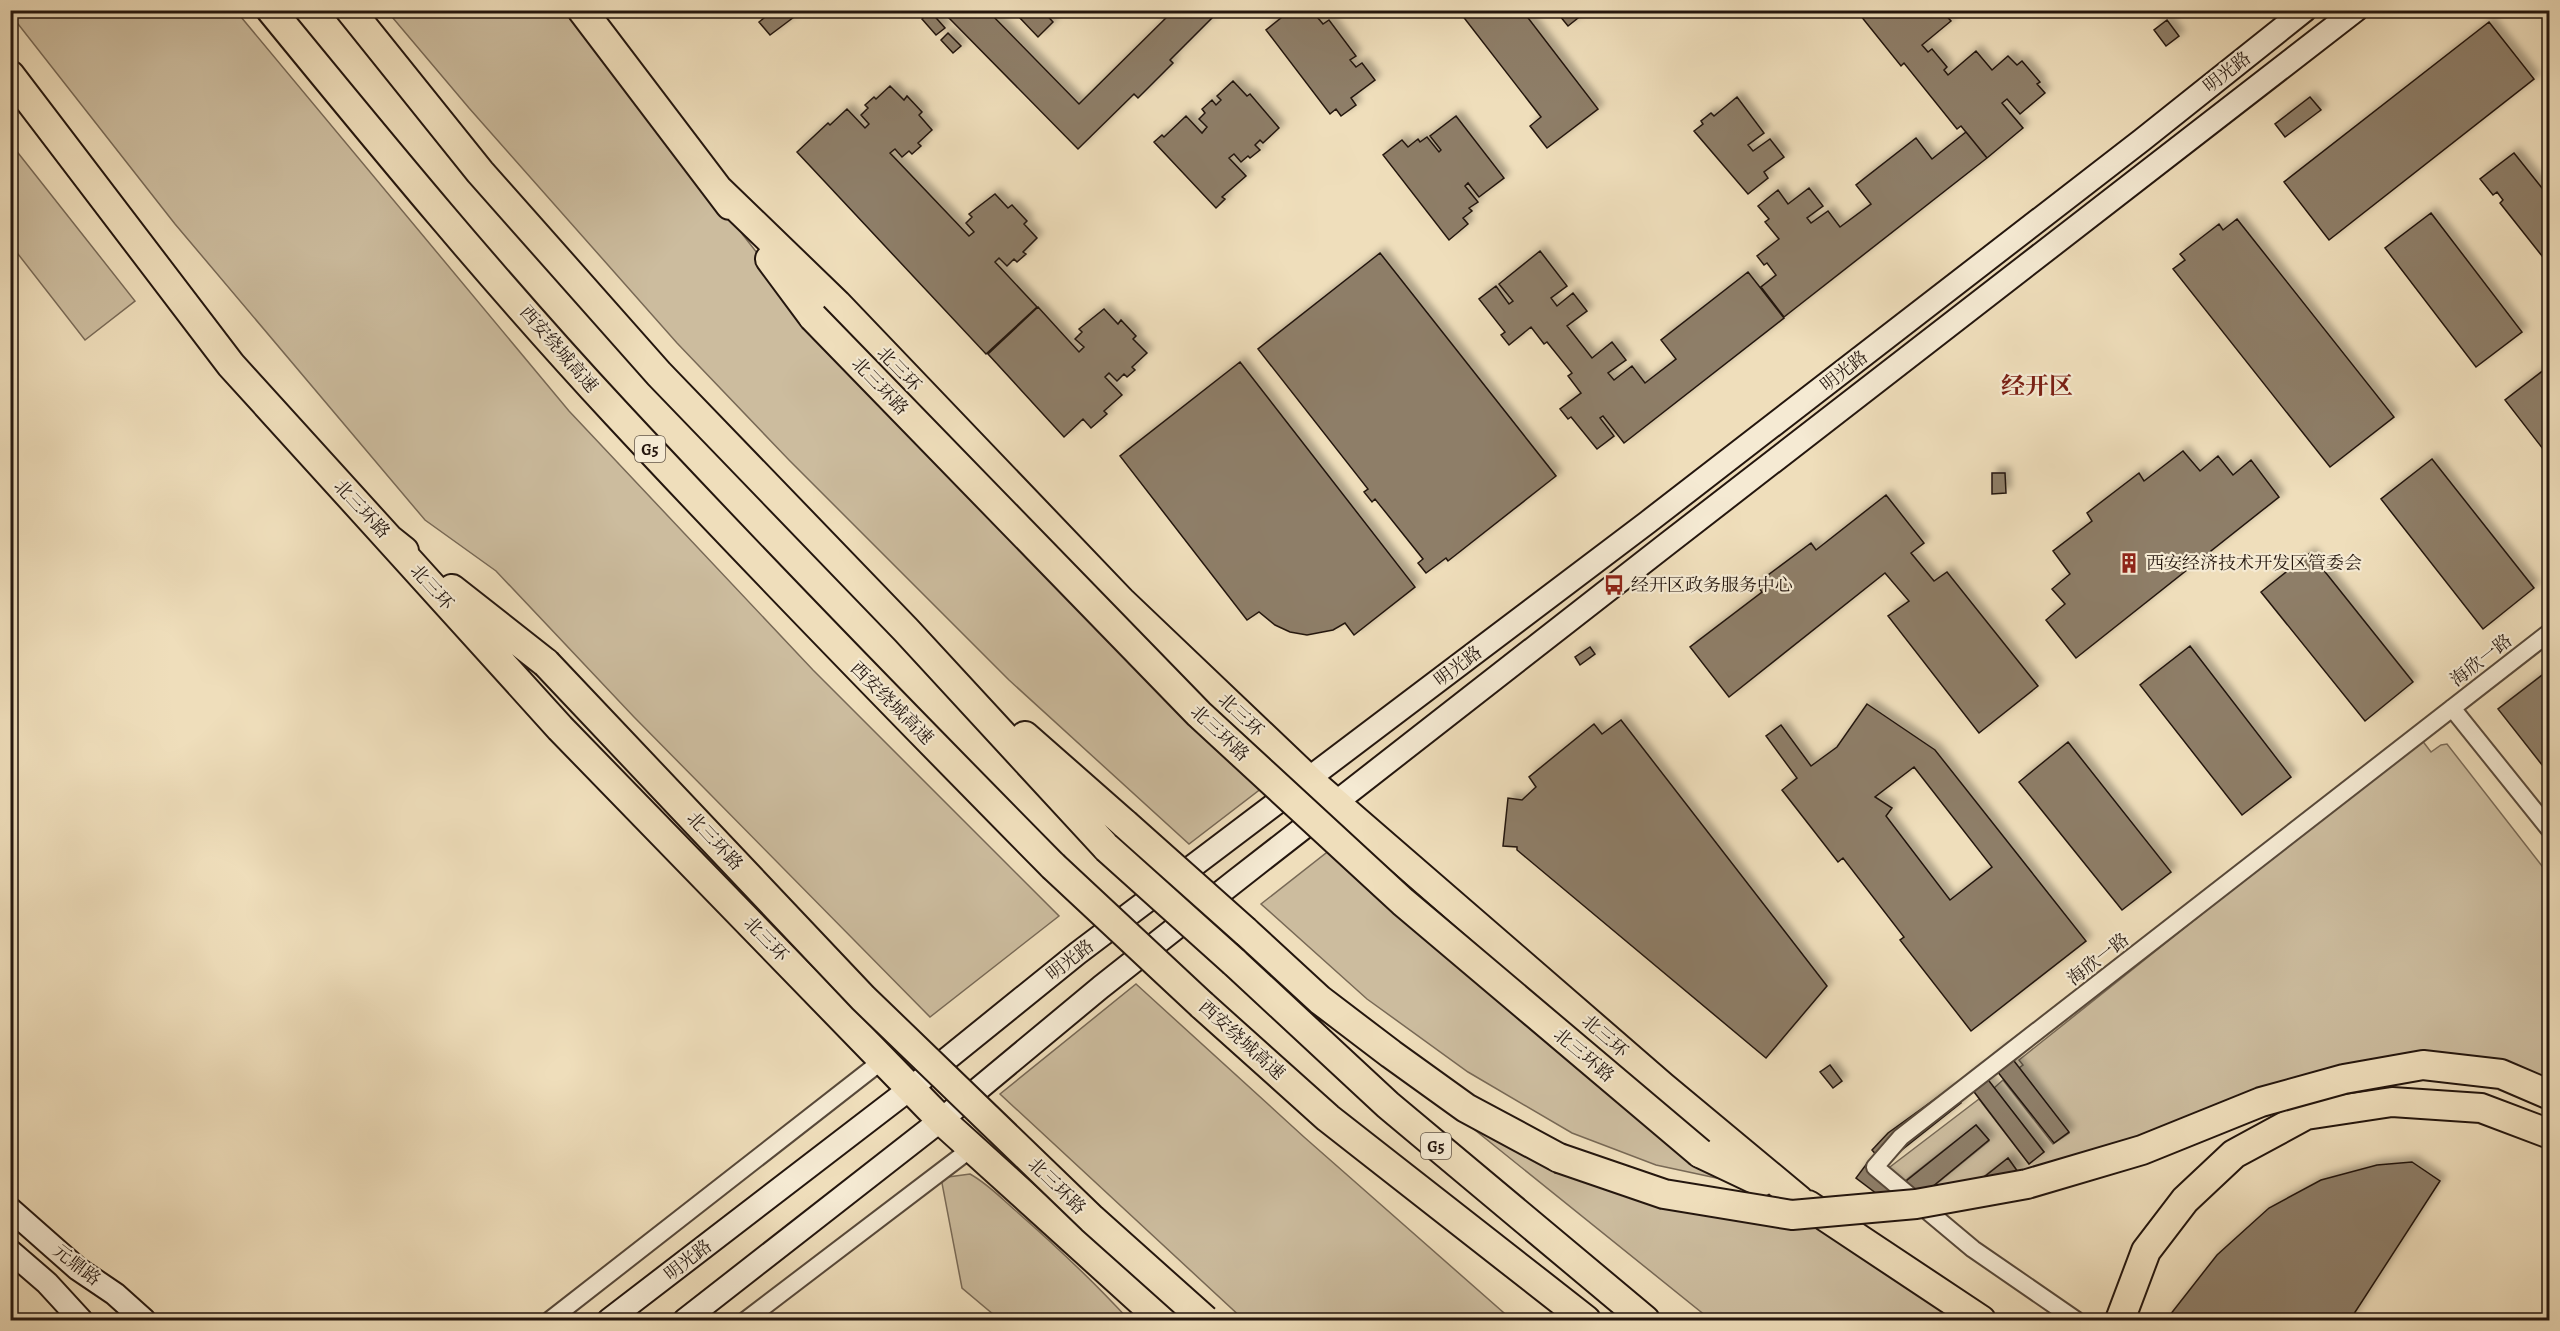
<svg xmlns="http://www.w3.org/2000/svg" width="2560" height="1331" viewBox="0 0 2560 1331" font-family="Alegreya,'Noto Serif SC',serif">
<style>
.green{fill:#ccbc9e;stroke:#786956;stroke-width:1.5}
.building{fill:#8e7e68;stroke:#24160e;stroke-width:1.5;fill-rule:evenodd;filter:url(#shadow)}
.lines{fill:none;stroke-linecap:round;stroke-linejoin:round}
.street-casing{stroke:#574839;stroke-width:20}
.secondary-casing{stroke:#24160e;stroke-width:26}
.highway-casing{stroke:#24160e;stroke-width:32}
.street{stroke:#f5ead3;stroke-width:16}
.secondary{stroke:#f5ead3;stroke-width:22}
.highway{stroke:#efdebb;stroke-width:28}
.highway-bridge-casing{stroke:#24160e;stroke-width:32;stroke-linecap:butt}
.highway-bridge{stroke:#efdebb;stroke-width:28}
.labels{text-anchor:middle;stroke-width:4.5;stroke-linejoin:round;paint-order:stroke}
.shield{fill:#f5ead3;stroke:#635649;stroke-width:1.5}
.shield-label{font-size:16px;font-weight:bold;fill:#24160e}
.street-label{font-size:18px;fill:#24160e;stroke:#f5ead3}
.poi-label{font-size:18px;fill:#24160e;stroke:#f5ead3;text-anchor:start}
.district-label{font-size:24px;font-weight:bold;fill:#7a1f14;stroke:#f5ead3}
</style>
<defs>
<filter id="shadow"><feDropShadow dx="5.5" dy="-5.5" stdDeviation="3" flood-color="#0004"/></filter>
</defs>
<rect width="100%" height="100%" fill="#efdebb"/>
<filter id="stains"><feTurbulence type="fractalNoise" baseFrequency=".00333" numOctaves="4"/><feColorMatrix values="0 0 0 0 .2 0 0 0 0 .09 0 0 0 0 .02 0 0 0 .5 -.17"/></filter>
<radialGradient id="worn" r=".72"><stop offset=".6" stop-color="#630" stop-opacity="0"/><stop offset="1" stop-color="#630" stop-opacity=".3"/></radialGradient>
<!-- green -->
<path class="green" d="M11,10L236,11L569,411L813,670L1059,916L930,1017L634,717L496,571L425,520L175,224L11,15Z
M387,11H574L684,145L743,235L790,295L1271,781L1189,844L1009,680L789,460L677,343L469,108Z
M11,144L135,301L85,340L11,245Z
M2421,739L2431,752L2441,745L2447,744L2549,875V1091L2446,1068L2239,1108L2018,1172L2008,1158L1978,1181L1919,1198L1989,1141L1976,1125L1901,1184L1886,1170L1979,1099L2029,1164L2044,1152L1994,1088L2003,1080L2053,1144L2069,1133L2019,1068L2023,1065L2019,1060Z
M1335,846L1735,1182L1656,1165L1572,1133L1468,1072L1367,999L1261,904Z
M1136,984L1304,1137L1512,1320H1244L1000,1094Z
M1450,1110L1642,1194L1834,1224L1967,1320H1711Z
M970,1174C988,1184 1001,1198 1016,1211C1056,1246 1094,1282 1129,1320H1000L962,1288L941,1178Z"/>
<!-- building -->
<path class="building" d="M774,10H801L802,11L770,35L759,22Z
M957,10H987L1079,104L1174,10H1220L1170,60L1173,63L1138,98L1134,94L1078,149L949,18Z
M1026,10H1042L1053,22L1038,37L1019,17Z
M1291,10H1320L1323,14L1318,18L1323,24L1329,20L1356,56L1350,60L1356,67L1362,63L1375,80L1351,98L1356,105L1341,116L1336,109L1330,114L1266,30Z
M1458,10H1522L1598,109L1547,148L1530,126L1541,117Z
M1555,10H1588L1568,26Z
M1856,10H1941L1951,21L1922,45L1928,52L1932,49L1947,67L1944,70L1948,75L1976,51L1992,70L2008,56L2017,65L2022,61L2040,82L2037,84L2045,93L2020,114L2007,99L2002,103L2023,128L1987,158L1961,126L1957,129L1904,63L1901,66Z
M930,11L945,28L936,35L922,19Z
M2167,20L2179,36L2166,46L2154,30Z
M2489,22L2534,79L2329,240L2284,182Z
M948,33L961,46L953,53L941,40Z
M1233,81L1247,96L1250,94L1279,128L1263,143L1260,140L1255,145L1260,150L1250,158L1248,156L1241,162L1234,154L1229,158L1246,176L1222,197L1225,199L1216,208L1154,142L1162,135L1164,137L1186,116L1202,133L1207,127L1199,119L1205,113L1202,109L1212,100L1216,105L1221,100L1217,96Z
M890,86L904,100L907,96L922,112L919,115L932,130L918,143L921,146L912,154L909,151L902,157L895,149L890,153L969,236L974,232L966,223L972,217L969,214L995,194L1008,208L1012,205L1027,221L1024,224L1037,238L1023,252L1026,254L1017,262L1014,259L1007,266L999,258L995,262L1037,307L986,354L797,152L828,123L830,125L847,109L865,128L869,124L861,115L868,108L865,105L874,97L876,99Z
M1737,97L1764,133L1748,145L1753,151L1770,139L1784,157L1764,172L1768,178L1748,194L1694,131L1703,124L1701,121L1711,113L1714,116Z
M2310,97L2321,110L2285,137L2275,124Z
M1456,116L1504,178L1479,197L1468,183L1465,186L1478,202L1469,208L1472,211L1463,218L1468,224L1449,240L1383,155L1402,140L1408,147L1418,139L1420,142L1427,137L1439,152L1441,150L1430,136Z
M1966,132L1987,158L1784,317L1761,287L1776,275L1767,263L1764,265L1757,256L1779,239L1765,222L1769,219L1758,206L1778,190L1788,204L1809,188L1823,206L1807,218L1811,223L1828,211L1840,227L1871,204L1856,185L1916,138L1932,159Z
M2514,153L2550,198V266L2500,203L2503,200L2497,192L2493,195L2480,179Z
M2431,213L2522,332L2476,367L2385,248Z
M2237,219L2394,417L2330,467L2173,269L2185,260L2180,254L2219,224L2223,230Z
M1540,251L1567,286L1551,298L1557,306L1573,293L1587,311L1567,326L1592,358L1612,342L1626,360L1608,373L1614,380L1632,366L1645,383L1676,359L1661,340L1748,272L1784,318L1624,443L1603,416L1600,418L1614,436L1597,449L1571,417L1568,419L1560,409L1581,393L1568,376L1572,373L1547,342L1544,344L1531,327L1509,345L1501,335L1505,332L1479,299L1496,286L1509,304L1513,301L1499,284Z
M1380,253L1556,476L1448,561L1446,558L1426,573L1418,563L1423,559L1375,499L1372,502L1364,492L1368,489L1258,349Z
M1038,307L1079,352L1084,347L1075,339L1082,332L1079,329L1104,309L1118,324L1121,320L1136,336L1133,339L1147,353L1132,367L1135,370L1127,377L1124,374L1117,381L1109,373L1105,377L1122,395L1104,411L1107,414L1091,428L1083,419L1064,437L988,354Z
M1240,362L1415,587L1354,635L1345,623L1333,630L1307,635L1290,632L1275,625L1259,612L1247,620L1120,456Z
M2549,366H2550V458L2505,400Z
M2183,451L2200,471L2218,456L2233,475L2251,460L2279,497L2076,658L2046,620L2065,604L2052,589L2070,574L2053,551L2092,521L2087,513L2139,473L2144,481Z
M2432,459L2534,588L2483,629L2381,499Z
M1992,473H2005L2006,493L1992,494Z
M1886,495L1924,543L1911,553L1934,581L1947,572L2038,686L1979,733L1888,616L1909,601L1885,573L1729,697L1690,647L1762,592L1756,584L1811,543L1816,550Z
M2310,553L2413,682L2365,721L2261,592Z
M2190,646L2291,777L2242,815L2140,685Z
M1590,647L1595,654L1580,665L1575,657Z
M2550,669V775L2498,709Z
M1867,704L1935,750L2086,941L1971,1031L1900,940L1904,937L1843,858L1838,862L1782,790L1797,778L1766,736L1781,725L1811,766L1837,747ZM1914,767L1992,867L1950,900L1886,816L1892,808L1875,797Z
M1621,720L1827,986L1766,1058L1517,850V847L1503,846L1508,798L1522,800L1536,787L1529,777L1594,724L1602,734Z
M2068,742L2171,872L2122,910L2019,782Z
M2004,1048L2069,1132L2054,1143L1989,1061Z
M1830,1065L1842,1081L1833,1088L1820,1072Z
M1979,1068L2044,1152L2029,1164L1965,1080Z
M1949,1089L1961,1103L1884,1164L1872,1150L1888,1133Z
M1976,1125L1989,1140L1915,1201L1901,1185Z
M2008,1158L2018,1172L1979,1181Z
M1868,1162L1897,1184L1885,1200L1856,1178Z
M2412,1162L2440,1181L2350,1320H2166L2217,1255L2269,1208L2321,1180L2377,1165Z"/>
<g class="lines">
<!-- street casing -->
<g class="street-casing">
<path id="street" d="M2452,708L2550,830
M550,1320L883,1060
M746,1320L972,1148
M2076,1320L1973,1249L1875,1167L1901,1137L2550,632"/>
</g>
<!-- secondary casing -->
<g class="secondary-casing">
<path id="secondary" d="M10,1209L78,1269L115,1294L144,1320
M10,1251L47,1283L81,1320
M609,1320L911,1088L1078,953L1648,522L2142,140L2305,10
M685,1320L941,1120L1101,987L1234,882L1667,544L2356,10"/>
</g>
<!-- highway casing -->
<g class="highway-casing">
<path id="highway" d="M271,10C383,147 496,284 616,413C759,567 906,717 1053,866
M350,10L480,172L659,374L906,630L1107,848
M582,10L730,205
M10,75L231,365L389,539L404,551
M719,190L837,304L1121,601L1309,780L1662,1086L1799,1200
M770,259L813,317
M389,539L560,728L941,1120L1162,1320
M452,589L546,663
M1025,736L1125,824
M1245,931L1320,1000L1391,1054L1466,1108L1559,1158
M1234,962L1388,1105L1645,1320
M1202,1005L1328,1118L1586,1320
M1700,1153L1761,1182
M1808,1205L1981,1320
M2120,1320L2146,1251L2185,1200L2234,1154L2306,1115L2392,1102L2481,1108L2550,1134"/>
</g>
<!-- street -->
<use href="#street" class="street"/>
<!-- secondary -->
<use href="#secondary" class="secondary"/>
<!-- highway -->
<use href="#highway" class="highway"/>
<!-- highway-bridge casing -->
<g class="highway-bridge-casing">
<path id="highway-bridge" d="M813,317L1199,714L1403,902L1700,1153
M546,663L863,998L1092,1219L1205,1320
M1125,824L1245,931
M1107,848L1234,962
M1053,866L1202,1005
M1559,1158L1664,1194L1792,1215L1916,1204L2027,1184L2142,1150L2261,1102L2344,1079L2423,1065L2501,1074L2550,1095"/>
</g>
<!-- highway-bridge -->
<use href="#highway-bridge" class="highway-bridge"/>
</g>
<!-- icons -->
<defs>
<g id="building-bare" transform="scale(1.62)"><path d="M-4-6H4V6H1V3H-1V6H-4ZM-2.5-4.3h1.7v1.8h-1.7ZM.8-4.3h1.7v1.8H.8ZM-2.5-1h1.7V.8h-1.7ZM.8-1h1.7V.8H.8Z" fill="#8f2418" stroke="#f5ead3" stroke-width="2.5" paint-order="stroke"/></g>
<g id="bus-bare" transform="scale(1.62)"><path d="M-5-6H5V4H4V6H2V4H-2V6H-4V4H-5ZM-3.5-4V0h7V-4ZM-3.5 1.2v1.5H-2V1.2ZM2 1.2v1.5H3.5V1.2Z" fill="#8f2418" stroke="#f5ead3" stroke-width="2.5" paint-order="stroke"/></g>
</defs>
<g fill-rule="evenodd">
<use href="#building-bare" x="2129" y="563"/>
<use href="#bus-bare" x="1614" y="585"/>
</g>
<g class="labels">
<!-- shield labels -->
<g class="shield">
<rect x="635" y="436" width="30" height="26" rx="4.5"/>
<rect x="1421" y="1133" width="30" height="26" rx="4.5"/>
</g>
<g class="shield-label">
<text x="650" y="455">G5</text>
<text x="1436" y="1152">G5</text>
</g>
<!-- street labels -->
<g class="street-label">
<text transform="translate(2227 72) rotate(-38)" y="6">明光路</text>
<text transform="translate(559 349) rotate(49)" y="6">西安绕城高速</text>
<text transform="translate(899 369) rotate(46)" y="6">北三环</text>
<text transform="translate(1844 371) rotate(-38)" y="6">明光路</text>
<text transform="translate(880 386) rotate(46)" y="6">北三环路</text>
<text transform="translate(362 509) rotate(47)" y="6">北三环路</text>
<text transform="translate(432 587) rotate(48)" y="6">北三环</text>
<text transform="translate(2481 660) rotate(-38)" y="6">海欣一路</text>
<text transform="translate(1458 666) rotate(-37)" y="6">明光路</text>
<text transform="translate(892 703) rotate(45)" y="6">西安绕城高速</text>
<text transform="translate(1241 715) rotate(43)" y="6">北三环</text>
<text transform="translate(1220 733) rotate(43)" y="6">北三环路</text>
<text transform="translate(715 841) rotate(47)" y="6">北三环路</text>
<text transform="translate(766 939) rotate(46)" y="6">北三环</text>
<text transform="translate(2098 959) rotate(-38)" y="6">海欣一路</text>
<text transform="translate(1070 960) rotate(-38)" y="6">明光路</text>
<text transform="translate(1605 1036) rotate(41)" y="6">北三环</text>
<text transform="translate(1242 1040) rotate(42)" y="6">西安绕城高速</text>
<text transform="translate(1584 1055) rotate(40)" y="6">北三环路</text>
<text transform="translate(1057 1186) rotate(44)" y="6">北三环路</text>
<text transform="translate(688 1260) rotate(-38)" y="6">明光路</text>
<text transform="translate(77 1265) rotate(38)" y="6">元鼎路</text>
</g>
<!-- poi labels -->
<g class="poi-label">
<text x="2146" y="569">西安经济技术开发区管委会</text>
<text x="1631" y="591">经开区政务服务中心</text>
</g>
<!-- district labels -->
<g class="district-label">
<text x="2037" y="394">经开区</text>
</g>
</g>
<!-- margin -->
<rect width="2560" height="1331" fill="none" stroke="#efdebb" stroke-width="36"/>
<rect x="12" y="12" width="2536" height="1307" fill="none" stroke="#24160e" stroke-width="3"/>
<rect x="18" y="18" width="2524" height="1295" fill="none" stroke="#24160e" stroke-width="1.5"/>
<rect width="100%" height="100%" filter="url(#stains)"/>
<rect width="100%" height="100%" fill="url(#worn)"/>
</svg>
